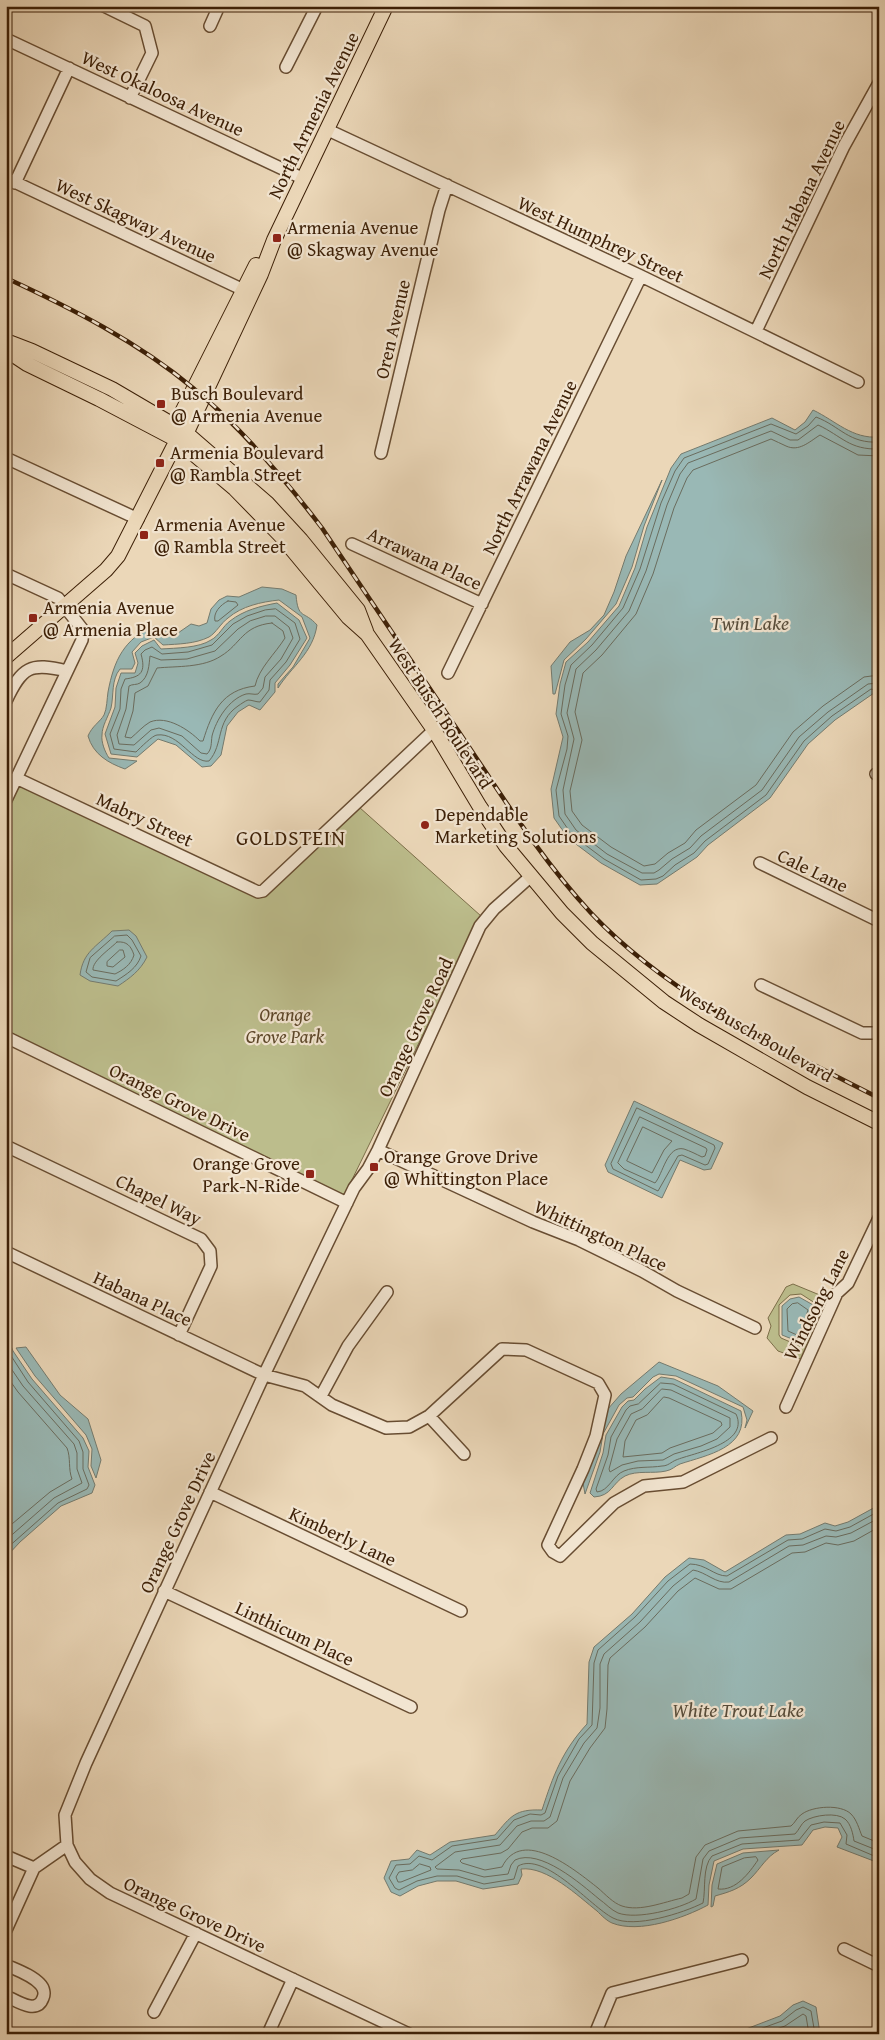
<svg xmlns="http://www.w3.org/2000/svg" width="885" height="2040" viewBox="0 0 885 2040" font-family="'Gentium Book Plus',serif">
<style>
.green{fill:#bcbd8c;stroke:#7c6e49;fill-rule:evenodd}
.water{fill:#99b8b5;stroke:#747b6f}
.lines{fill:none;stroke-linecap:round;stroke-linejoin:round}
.shore{stroke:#6a6c5e;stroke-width:1}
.minor-casing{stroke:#684d32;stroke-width:14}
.major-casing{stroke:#3c1f06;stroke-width:16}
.minor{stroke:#f2e5d1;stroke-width:11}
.major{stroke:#ebd7b8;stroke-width:14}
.rail-casing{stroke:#3c1f06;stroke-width:4.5}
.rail{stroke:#f2e5d1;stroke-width:2.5;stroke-dasharray:8;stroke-linecap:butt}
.poi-dot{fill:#8f2418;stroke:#f2e5d1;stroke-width:2}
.labels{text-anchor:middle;stroke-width:4.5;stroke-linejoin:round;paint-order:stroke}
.street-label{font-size:19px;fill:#3c1f06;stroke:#f2e5d1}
.poi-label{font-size:19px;fill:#3c1f06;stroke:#f2e5d1;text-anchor:start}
.park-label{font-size:19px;font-style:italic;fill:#5c4628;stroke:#f2e5d1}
.water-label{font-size:20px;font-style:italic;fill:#584d3b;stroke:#f2e5d1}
.quarter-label{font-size:21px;letter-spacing:1px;fill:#3c1f06;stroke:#f2e5d1}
</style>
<rect width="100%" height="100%" fill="#ebd7b8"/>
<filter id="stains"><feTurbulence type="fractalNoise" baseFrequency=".004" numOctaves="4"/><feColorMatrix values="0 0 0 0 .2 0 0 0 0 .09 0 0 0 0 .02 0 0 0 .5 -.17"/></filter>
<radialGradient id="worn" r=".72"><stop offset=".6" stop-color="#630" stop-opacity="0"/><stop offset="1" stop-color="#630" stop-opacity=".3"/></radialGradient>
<!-- green -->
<path class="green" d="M20,783L265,897L359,807L481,916L344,1196L6,1033V811Z
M793,1284L827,1298L829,1302L803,1360L778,1351L767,1338L771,1326L768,1318L786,1287ZM801,1294L818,1305L805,1344L802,1347L781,1338L779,1335V1305L790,1295Z"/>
<!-- water -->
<path class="water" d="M813,410C836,421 852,439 879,437V697L874,693L835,720L808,744L770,798L708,845L697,857L657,884L640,885L601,863L568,838L554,818L551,789L563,737L556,714L560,684L566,662L588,642L619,606L635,568L647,527L671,468L681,454L772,418L795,430L805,422Z
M662,480L644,526L632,567L616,604L586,639L564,660L555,694H553L551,666L570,642L590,630L604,615L614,592L626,556Z
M262,587L282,589L296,595C298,620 304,610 317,625C313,653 292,666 278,688V684L293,667L310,638L302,617L279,600C261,602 242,606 228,618C221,623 216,633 209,637C195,644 178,644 163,645L154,637L141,642L132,652L135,663L132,669H120C111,680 114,695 111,708C108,717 102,726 102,735C101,742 105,752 109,758L137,761L125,769C108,763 93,754 88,736C92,726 100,722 104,715C107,709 107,698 108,692C114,660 124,639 154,626L170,632L178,633L191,624L199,626L207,623L211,609L219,600L227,596L239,597Z
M277,603L299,620L307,638L290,665L275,683V692L260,710L249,705L238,712L227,726L221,755L211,766L202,767L176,745L158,739L137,757L111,754L105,734L115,707L116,688L121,673H135L138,663L135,653L142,646L154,640L161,649C176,648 199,648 211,640C219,636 223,626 230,621C244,610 261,606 277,603Z
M129,930L136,936L147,957C140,971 130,978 118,986L90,981L80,975C83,952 96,947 112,931Z
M634,1101L723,1143L711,1169L704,1170L680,1160L662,1198L608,1172L605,1165Z
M799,1297L815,1306L802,1343L782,1335V1306L790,1299Z
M6,1339H8L13,1351L32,1379L83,1438L89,1451L88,1467L95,1485L92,1493L61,1506L20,1542L6,1557Z
M26,1347L60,1395L88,1419L101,1460L96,1478L91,1466L92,1449L86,1435L35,1376L16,1348Z
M659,1362L718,1386L753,1411L745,1428L747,1420L743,1407L676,1376L659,1374L653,1377L633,1397L627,1398L619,1405L603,1434L600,1452L585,1494L583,1483L587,1464L607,1410L621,1394Z
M661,1377L674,1379L741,1411C749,1448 707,1455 680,1464C675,1466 672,1470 666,1471C653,1474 637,1470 625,1476C612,1483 612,1496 594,1497L590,1493L603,1453L606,1435L622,1407L628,1401L634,1400L645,1389Z
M879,1505V1863L837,1847L842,1837L838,1828L825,1827L813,1830L802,1845L743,1849L714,1861L709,1885L708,1905C684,1918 639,1934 612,1923C607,1921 601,1915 597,1911C578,1896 547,1866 521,1869L522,1875L518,1884L483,1889L456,1881H437L418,1886L400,1896L391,1892L384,1878L391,1861L409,1859L417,1850L430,1855L450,1842L495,1835C511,1816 515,1809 542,1810C553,1776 562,1751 587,1724L589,1662L594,1647L632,1614L665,1577L689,1558L704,1560L725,1572L786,1535L800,1534L825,1523L835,1526L848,1522Z
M779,1850C766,1857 761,1868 751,1878C740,1889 729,1892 715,1896L713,1906L711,1907L712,1885L717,1864L743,1853Z
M803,2001L816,2007L820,2034H733L780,2016L793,2005Z"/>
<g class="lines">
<!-- shore -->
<path class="shore" d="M879,442C849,444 840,426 816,417L808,426L796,434L771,424L684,458L675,471L661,503L640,569L623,608L592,645L571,665L565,685L561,714L568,736L567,749L556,790L559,816L572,835L604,859L641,880L656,879L663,876L675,865L694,853L705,841L766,795L804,741L832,716L871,689L879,691
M879,449C849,450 842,436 818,425L798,440H790L771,431L688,463L680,474L667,505L646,571L629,611L596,650L576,669L567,713L574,739L563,790L565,814L576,830L607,854L642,873H654L659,870L672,859L690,848L701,836L762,790L799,737L828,712L868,684L879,683
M879,456L858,455L820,435C809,442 799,452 786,446C781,444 776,441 771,439L693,470L687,478L674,508L653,574L636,614L602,655L583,673L575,712L582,740L570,791L572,811L582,825L611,847L644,866L655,864L668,853L685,843L696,830L756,785L793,732L823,706L864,677L879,675
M228,601L236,602L238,605L218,621H215C213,613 220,605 228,601Z
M276,609L295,623L300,639L286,662L270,680L269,690L260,702C256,702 252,700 248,700C245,701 241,704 238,706C215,722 224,744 209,761C193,764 179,732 157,735C153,735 140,748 136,752L114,749L110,734L120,709L121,689L125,679C141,677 146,672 141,654L145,650L152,647L162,654L188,652L212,645L233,624L247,616L265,610Z
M266,616H275L289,627L293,638L281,659L265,677L263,688L258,694C254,695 250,693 246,694C229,699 216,720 212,736C211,743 212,749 207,754L201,753L182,736L159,728L151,730L134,745L119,744L117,735L126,709L129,686C132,684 137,685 140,683C149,677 149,664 150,656L161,660L187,659L215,651L238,629L250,621Z
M272,623L283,631L285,638C275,654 259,668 255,686C222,690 212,712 203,741H200C189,730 167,715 150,722C143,726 137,733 131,738L125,737L133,711L135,693L148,686L157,668C177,666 203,668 221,656C241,644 242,626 272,623Z
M115,936L127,935L132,940L141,956C137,968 127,974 116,981L92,977L86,972L90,958Z
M117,942C127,941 131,946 134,955C131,965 123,970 115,974L93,970C92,961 110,949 117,942Z
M120,950H123L125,957L113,967L107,966V962Z
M637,1108L714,1145L715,1148L708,1164L705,1165L682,1155L678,1156L658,1191L613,1169L611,1164Z
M640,1117L706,1148L707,1150L705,1156L702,1157C696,1154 690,1151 684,1149C667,1145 663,1174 655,1183L624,1169L618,1163Z
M643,1127L672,1141L664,1150L652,1173L627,1161Z
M798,1303L808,1310L800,1334L797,1335L788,1331L787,1309L792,1304Z
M6,1348L28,1382L79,1441L83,1452V1469L89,1485L87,1489L58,1503L6,1549
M6,1361L23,1386L74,1444L77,1453V1469L82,1483L54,1498L6,1540
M6,1375L18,1392L67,1448C71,1458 68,1469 72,1479L50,1492L6,1529
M661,1383L673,1384L736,1414C750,1444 693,1453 676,1460C671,1462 668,1466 662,1466C650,1468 636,1466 624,1471C613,1475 609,1491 597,1492L596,1489L608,1455L611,1437L626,1410L630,1406L638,1404Z
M662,1389L671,1390L730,1418V1427L717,1439L701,1446L674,1454L663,1460L638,1461L622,1465L610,1472L609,1469L617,1439L631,1414L642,1409Z
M664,1397L669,1398L721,1422L722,1425L713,1433L670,1448L662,1453L623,1457L625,1441L636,1420L647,1415Z
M879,1511L850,1527L836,1531L825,1529L802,1539L788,1540L727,1576C714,1576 706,1564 690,1564L668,1581L635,1617L598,1650L594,1663L592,1725L579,1739L558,1776L545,1813L541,1815L530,1814L514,1820L497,1839L452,1846L432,1860L419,1856L410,1864L396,1865L389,1878L395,1888L399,1890L417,1881L437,1876H457L484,1884L514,1879L518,1866C545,1851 591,1907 613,1918C634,1929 683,1913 703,1903C706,1889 702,1867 712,1856L742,1844L799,1840L811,1825L824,1822L840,1823L847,1835L846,1844L879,1858
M879,1518L851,1533L836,1537L826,1536L803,1545L789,1546L729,1582C716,1584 706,1572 693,1570L673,1586L640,1622L604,1654L600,1664V1708L597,1728L584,1743L563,1778L550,1817L544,1821H531L517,1826L500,1845L455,1852L435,1867L437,1869L459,1870L484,1877L508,1874L511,1865L515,1860C540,1848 581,1884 599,1899C605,1903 611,1910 618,1913C637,1920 679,1909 696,1899L703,1859L709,1851L740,1838L795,1834C799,1830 801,1824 805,1821C814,1815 837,1812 845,1819C851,1824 853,1834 854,1841L879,1851
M879,1527L854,1541L838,1545L826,1543L805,1552L792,1553L731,1589H719L695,1578L678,1591L645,1627L610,1658L608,1665L607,1709L605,1728L590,1748L570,1781L557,1821L548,1828H532L522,1832L508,1849L501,1853L462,1859L460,1861L462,1863L485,1870L502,1867C522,1826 575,1870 598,1888C605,1894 613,1903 622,1906C640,1912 664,1902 682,1898L689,1894L696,1857L705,1845L738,1831L791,1826C795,1823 797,1817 802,1814C813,1806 841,1804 851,1814C857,1820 859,1829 862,1836L879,1843
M756,1857L758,1860C749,1873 736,1891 718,1889L722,1867L744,1858Z
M420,1864L430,1867L431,1870L401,1882H398L396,1877L399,1872L412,1870Z
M746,2034L782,2021L796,2010L803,2007L811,2011L815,2034
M762,2034L785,2026L803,2014L806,2016L809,2034"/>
<!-- minor casing -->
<g class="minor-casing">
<path id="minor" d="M104,6L145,26L152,53L130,98
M210,26L219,6
M6,39L304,179
M286,67L317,6
M328,130L641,276L858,382
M6,178L250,293
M15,183L69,68
M756,331L844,146L879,83
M381,453L439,210L447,185
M6,458L138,519
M352,544L482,604
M6,574L58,598L83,630L82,640L6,800
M448,673L641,276
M6,701C22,667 30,662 67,671
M876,774L879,776
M16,778L258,892L263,891L434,730
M760,863L879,921
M761,985L862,1033H879
M6,1037L347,1203
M6,1146L201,1239L210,1251L211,1266L179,1335
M378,1150L533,1222L579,1240L642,1271L677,1291L755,1328
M6,1252L264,1375L305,1386L332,1405L386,1428L409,1427L429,1416L502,1349L526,1350L598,1383L605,1395L596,1436L583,1469L548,1545L553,1552L560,1556L614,1503L644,1486L683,1482L771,1438
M321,1396L348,1346L387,1292
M786,1407L837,1293L848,1283L879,1218
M429,1416L464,1454
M210,1492L461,1611
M164,1591L411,1707
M6,1856L34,1868
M6,1930L34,1868L67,1845
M844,1949L879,1966
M6,1965C17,1970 32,1975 40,1984C44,1988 45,1994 43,1998C37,2015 17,2001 6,1996
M154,2012L196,1933
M268,2034L293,1979
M409,2034L110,1893L90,1879L75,1862L67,1845L65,1815L86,1763L264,1375L354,1188L368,1169L378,1150L480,926L494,909L530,877
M595,2034L612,1993L742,1960"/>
</g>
<!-- major casing -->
<g class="major-casing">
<path id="major" d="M6,341L32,351L112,389L175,426L192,438L267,503L301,540L358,610L366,631
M6,350L27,364L99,399L177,440L235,489L280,535L348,617L367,634L434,730L480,807L506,846L562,913L592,943L664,1002L699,1025L807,1087L879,1123
M176,434L175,426L256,265
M6,657L106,570L118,556L177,440L186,434L261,274L274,240L386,6"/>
</g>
<!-- minor -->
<use href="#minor" class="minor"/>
<!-- major -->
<use href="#major" class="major"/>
<!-- rail casing -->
<g class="rail-casing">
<path id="rail" d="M6,278C71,308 138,342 193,388C242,428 284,478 322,528C368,597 415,666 461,735C502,796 541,859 591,913C669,996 779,1047 879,1098"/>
</g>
<!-- rail -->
<use href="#rail" class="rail"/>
</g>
<!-- markers -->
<g class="poi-dot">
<rect x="272" y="233" width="10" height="10" rx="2.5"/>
<rect x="156" y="399" width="10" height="10" rx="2.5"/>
<rect x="155" y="458" width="10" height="10" rx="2.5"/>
<rect x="139" y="530" width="10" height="10" rx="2.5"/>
<rect x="28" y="613" width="10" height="10" rx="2.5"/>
<circle cx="425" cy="825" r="5"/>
<rect x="369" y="1162" width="10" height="10" rx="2.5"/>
<rect x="305" y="1169" width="10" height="10" rx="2.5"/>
</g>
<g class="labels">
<!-- street labels -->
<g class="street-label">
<text transform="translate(163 93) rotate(25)" y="7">West Okaloosa Avenue</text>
<text transform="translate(313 115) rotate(-64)" y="7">North Armenia Avenue</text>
<text transform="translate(801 199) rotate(-64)" y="7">North Habana Avenue</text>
<text transform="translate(136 220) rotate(25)" y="7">West Skagway Avenue</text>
<text transform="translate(601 239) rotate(25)" y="7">West Humphrey Street</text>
<text transform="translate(392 329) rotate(-77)" y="7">Oren Avenue</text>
<text transform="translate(529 467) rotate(-64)" y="7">North Arrawana Avenue</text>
<text transform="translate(425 558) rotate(25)" y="7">Arrawana Place</text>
<text transform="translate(441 713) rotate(57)" y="7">West Busch Boulevard</text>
<text transform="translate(145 819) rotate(25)" y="7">Mabry Street</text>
<text transform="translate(813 870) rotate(26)" y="7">Cale Lane</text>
<text transform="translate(415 1027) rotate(-65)" y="7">Orange Grove Road</text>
<text transform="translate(756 1033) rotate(30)" y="7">West Busch Boulevard</text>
<text transform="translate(180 1102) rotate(26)" y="7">Orange Grove Drive</text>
<text transform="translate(159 1199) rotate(26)" y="7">Chapel Way</text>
<text transform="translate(601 1235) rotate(25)" y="7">Whittington Place</text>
<text transform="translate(143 1298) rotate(25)" y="7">Habana Place</text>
<text transform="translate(816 1304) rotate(-63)" y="7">Windsong Lane</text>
<text transform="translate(177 1522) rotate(-65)" y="7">Orange Grove Drive</text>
<text transform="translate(343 1536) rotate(25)" y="7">Kimberly Lane</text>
<text transform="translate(295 1633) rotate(25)" y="7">Linthicum Place</text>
<text transform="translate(195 1914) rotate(25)" y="7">Orange Grove Drive</text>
</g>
<!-- poi labels -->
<g class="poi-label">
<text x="287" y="234">Armenia Avenue<tspan x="287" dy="22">@ Skagway Avenue</tspan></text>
<text x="171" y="400">Busch Boulevard<tspan x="171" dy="22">@ Armenia Avenue</tspan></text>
<text x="170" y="459">Armenia Boulevard<tspan x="170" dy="22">@ Rambla Street</tspan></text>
<text x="154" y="531">Armenia Avenue<tspan x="154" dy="22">@ Rambla Street</tspan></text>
<text x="43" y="614">Armenia Avenue<tspan x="43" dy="22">@ Armenia Place</tspan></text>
<text x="435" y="821">Dependable<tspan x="435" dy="22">Marketing Solutions</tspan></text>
<text x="384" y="1163">Orange Grove Drive<tspan x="384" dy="22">@ Whittington Place</tspan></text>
<text x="300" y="1170" text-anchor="end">Orange Grove<tspan x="300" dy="22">Park-N-Ride</tspan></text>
</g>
<!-- park labels -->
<g class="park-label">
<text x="285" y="1021">Orange<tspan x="285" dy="22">Grove Park</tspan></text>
</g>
<!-- water labels -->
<g class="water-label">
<text x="750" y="630">Twin Lake</text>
<text x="738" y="1717">White Trout Lake</text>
</g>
<!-- quarter labels -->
<g class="quarter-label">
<text x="291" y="845">GOLDSTEIN</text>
</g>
</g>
<!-- margin -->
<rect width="885" height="2040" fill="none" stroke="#ebd7b8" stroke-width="25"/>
<rect x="8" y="8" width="870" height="2025" fill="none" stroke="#3c1f06" stroke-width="2.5"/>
<rect x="12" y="12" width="860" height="2015" fill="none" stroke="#3c1f06"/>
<rect width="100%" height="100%" filter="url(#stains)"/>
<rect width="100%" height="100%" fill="url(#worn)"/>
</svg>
